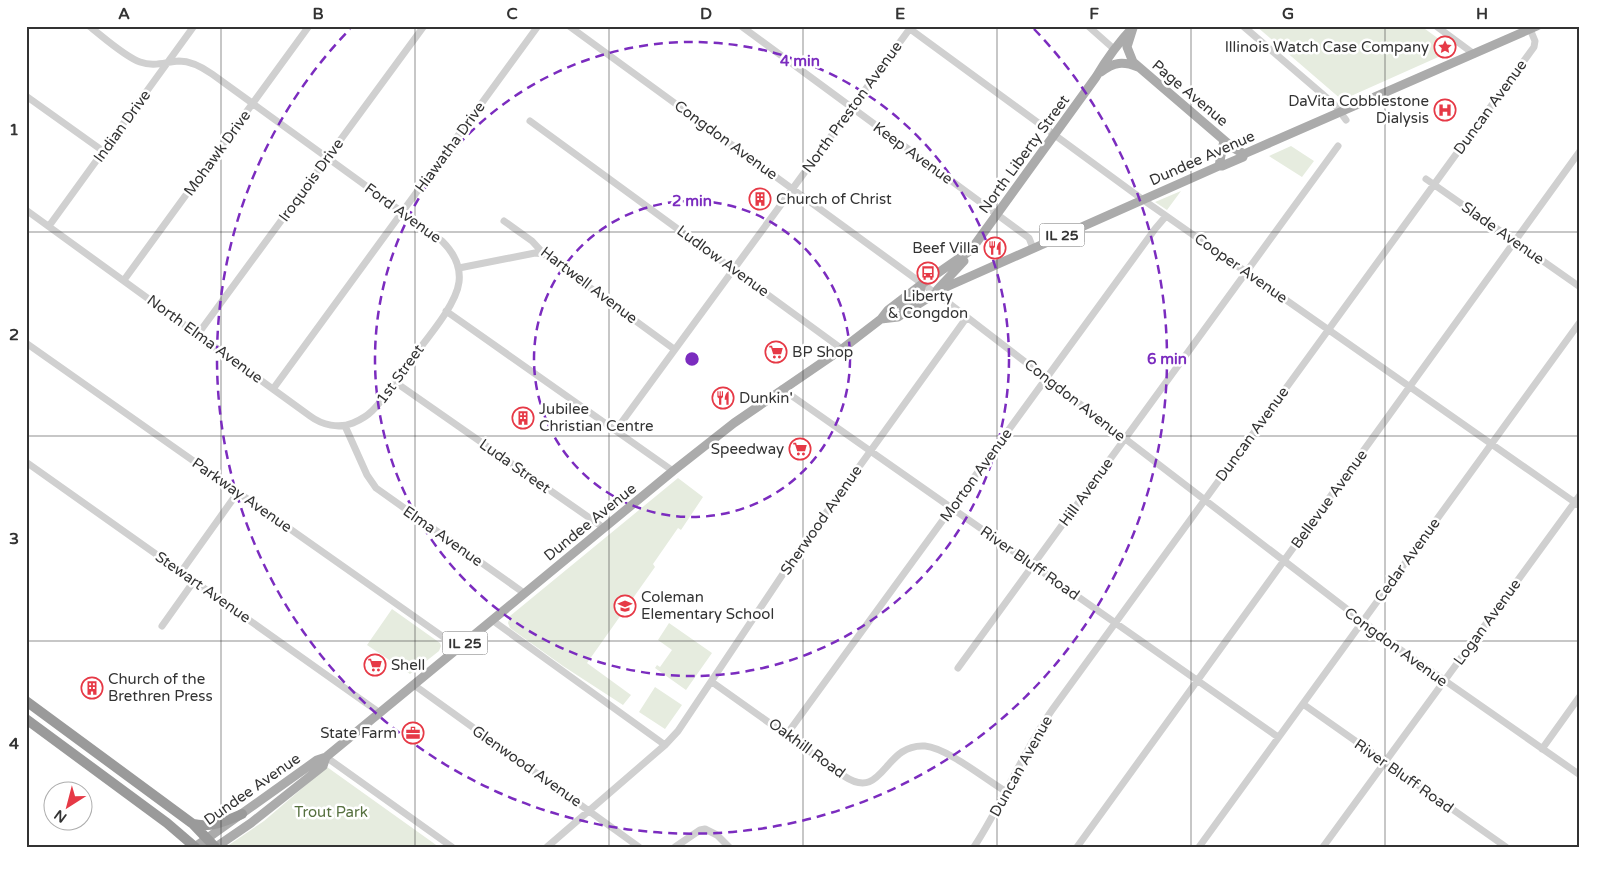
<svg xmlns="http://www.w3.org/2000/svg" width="1606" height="873" viewBox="0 0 1606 873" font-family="'Varela Round',sans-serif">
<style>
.green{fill:#e6ecdf}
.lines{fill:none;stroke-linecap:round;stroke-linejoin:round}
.minor{stroke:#d0d0d0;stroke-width:7}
.major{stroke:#ababab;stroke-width:9}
.highway{stroke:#9a9a9a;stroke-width:10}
.grid{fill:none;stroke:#333;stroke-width:1;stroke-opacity:0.55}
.ring{fill:none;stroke:#7b2cbf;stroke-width:2.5;stroke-dasharray:9 6}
.labels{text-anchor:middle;stroke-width:5;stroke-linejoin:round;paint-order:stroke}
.shield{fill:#fff;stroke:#707070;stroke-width:1}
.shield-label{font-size:14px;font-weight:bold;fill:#333}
.poi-label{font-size:15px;fill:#333;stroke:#fff;text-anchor:start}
.street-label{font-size:15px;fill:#333;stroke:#fff}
.park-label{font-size:15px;fill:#56703f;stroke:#fff}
.centre{fill:#7b2cbf;stroke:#fff;stroke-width:2.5}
.ring-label{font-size:15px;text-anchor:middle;font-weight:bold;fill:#7b2cbf;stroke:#fff;stroke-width:5;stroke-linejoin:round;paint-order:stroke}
.neatline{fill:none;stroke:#333;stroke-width:2}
.grid-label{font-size:16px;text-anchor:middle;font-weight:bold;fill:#333}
</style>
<rect width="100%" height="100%" fill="#fff"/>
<!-- green -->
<path class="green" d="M1256,26H1421L1454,50L1342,100Z
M1291,146L1314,161L1302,177L1269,156Z
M1181,191L1167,210L1155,202Z
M678,478L703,497L681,530L678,528L653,564L655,567L587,663L631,695L623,705L563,666L510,628L508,623L510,616Z
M392,609L440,643L441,646L439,651L410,674L367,645Z
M669,623L712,653L686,690L655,668L657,665L660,667L672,650L658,640Z
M655,687L682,705L665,729L639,712Z
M327,767L439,847H226L264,821Z"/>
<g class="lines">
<!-- minor -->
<path class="minor" d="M569,26L946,301L1391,643L1580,775
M741,26L1029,238L1033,248
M906,26L1142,199L1580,506
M1088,26L1114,49
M1243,26L1335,105L1346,120
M1436,26L1474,54
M26,96L103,151
M530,121L842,349
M1426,179L1580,287
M26,210L310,416C322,425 339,429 353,423C360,420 367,416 372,411C385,398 396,380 407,365C422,344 456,307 459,282C461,266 453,252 442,241L212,74C202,67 191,61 179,61C165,62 154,67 140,62C125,57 102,36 89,26
M504,221L532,241L544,254L674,349
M49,226L194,26
M459,268L535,253L544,254
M124,280L309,26
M446,311L673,471
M198,334L424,26
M26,343L459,648
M395,382L604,528
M273,389L538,26
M782,389L1278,737
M345,426L367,475L376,488L524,593
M616,430L911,27
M26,462L380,713
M181,572L238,492
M492,620L665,745
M162,626L194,581
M958,668L1338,146
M712,682L844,776C884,803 883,743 925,746C947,748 985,779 1005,791
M414,685L639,847
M1303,704L1506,847
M787,734L1155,229L1166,216
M1542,749L1580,696
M326,757L452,847
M547,847L665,745L678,731L797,553L967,317
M675,847L700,830L705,829L717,835L729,847
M974,847C1003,803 1022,753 1052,710L1534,47L1535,41L1530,29
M1077,847L1580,151
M1199,847L1580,322
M1323,847L1580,495"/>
<!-- major -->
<path class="major" d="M1133,28L1127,47L1133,62L1232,147L1244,154
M1101,72C1114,62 1123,61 1138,67
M1219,166L1224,140
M937,290L964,261
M903,308L918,298L922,284
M881,319L898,317L944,288L1219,166H1222L1243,157L1244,154L1537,26
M195,847L317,760L326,757L673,471L734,423L842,349L881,319L888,310L922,284L971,250L1096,77C1107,58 1119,42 1134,26
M216,847L251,823L323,766L326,757"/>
<!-- highway -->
<path class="highway" d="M26,701L193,824L215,847
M26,719L167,823L195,847
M193,824C211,828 226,821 242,814"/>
</g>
<!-- grid -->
<path class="grid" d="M221,26V847M415,26V847M609,26V847M803,26V847M997,26V847M1191,26V847M1385,26V847M26,232H1580M26,436H1580M26,641H1580"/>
<!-- distance rings -->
<g class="ring">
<circle cx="692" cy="359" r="158"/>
<circle cx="692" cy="359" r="317"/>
<path d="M1034 29A475 475 0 1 1 350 29"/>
</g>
<!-- icons -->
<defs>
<g id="sight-ring" transform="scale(1.125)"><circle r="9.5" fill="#fff" stroke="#e63946" stroke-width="1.5"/><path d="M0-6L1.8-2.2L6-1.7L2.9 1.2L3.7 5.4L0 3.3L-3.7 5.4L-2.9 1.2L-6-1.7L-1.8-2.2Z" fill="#e63946"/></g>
<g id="hospital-ring" transform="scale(1.125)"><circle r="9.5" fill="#fff" stroke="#e63946" stroke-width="1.5"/><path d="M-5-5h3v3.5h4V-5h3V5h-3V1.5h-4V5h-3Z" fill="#e63946"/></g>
<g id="building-ring" transform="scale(1.125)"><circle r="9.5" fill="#fff" stroke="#e63946" stroke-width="1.5"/><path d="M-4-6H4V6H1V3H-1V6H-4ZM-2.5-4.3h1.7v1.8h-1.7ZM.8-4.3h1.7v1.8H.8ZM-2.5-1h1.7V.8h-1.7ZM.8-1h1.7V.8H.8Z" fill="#e63946"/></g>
<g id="restaurant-ring" transform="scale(1.125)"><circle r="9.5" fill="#fff" stroke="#e63946" stroke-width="1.5"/><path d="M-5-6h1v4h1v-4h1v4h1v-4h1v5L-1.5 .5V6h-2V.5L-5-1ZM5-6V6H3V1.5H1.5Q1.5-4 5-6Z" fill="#e63946"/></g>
<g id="bus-ring" transform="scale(1.125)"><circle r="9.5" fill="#fff" stroke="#e63946" stroke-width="1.5"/><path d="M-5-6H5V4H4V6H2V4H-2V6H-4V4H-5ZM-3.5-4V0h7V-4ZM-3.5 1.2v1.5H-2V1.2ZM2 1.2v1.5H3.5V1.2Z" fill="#e63946"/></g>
<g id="supermarket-ring" transform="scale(1.125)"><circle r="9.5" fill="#fff" stroke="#e63946" stroke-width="1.5"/><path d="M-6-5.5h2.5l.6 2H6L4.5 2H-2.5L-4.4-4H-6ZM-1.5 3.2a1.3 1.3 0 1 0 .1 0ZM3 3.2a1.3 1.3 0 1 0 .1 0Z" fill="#e63946"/></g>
<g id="school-ring" transform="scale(1.125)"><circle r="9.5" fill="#fff" stroke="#e63946" stroke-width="1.5"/><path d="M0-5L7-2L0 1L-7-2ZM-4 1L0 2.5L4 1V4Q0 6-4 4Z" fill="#e63946"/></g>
<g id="office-ring" transform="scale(1.125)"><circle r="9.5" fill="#fff" stroke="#e63946" stroke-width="1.5"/><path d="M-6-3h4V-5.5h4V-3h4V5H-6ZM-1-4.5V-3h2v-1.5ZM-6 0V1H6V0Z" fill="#e63946"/></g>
</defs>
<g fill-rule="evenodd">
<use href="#sight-ring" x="1445" y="47"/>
<use href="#hospital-ring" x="1445" y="110"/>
<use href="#building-ring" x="760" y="199"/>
<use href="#restaurant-ring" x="995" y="248"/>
<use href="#bus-ring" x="928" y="273"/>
<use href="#supermarket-ring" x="776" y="352"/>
<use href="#restaurant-ring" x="723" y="398"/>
<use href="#building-ring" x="523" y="418"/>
<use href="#supermarket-ring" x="800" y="449"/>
<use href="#school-ring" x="625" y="606"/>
<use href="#supermarket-ring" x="375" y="665"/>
<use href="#building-ring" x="92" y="688"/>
<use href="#office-ring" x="413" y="733"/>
</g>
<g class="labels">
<!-- shield labels -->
<g class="shield">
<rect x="1039.5" y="223.5" width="45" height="23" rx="4"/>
<rect x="442.5" y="631.5" width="45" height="23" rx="4"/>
</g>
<g class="shield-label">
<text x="1062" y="240">IL 25</text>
<text x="465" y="648">IL 25</text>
</g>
<!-- poi labels -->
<g class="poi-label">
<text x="1429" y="52" text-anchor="end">Illinois Watch Case Company</text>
<text x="1429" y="106" text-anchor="end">DaVita Cobblestone<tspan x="1429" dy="17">Dialysis</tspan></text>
<text x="776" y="204">Church of Christ</text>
<text x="979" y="253" text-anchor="end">Beef Villa</text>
<text x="928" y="301" text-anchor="middle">Liberty<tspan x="928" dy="17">&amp; Congdon</tspan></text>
<text x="792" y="357">BP Shop</text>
<text x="739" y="403">Dunkin'</text>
<text x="539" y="414">Jubilee<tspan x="539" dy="17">Christian Centre</tspan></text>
<text x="784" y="454" text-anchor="end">Speedway</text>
<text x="641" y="602">Coleman<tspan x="641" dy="17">Elementary School</tspan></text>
<text x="391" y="670">Shell</text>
<text x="108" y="684">Church of the<tspan x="108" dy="17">Brethren Press</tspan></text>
<text x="397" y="738" text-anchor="end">State Farm</text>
</g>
<!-- street labels -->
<g class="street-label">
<text transform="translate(1190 93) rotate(40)" y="5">Page Avenue</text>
<text transform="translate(852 107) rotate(-54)" y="5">North Preston Avenue</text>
<text transform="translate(1490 107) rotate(-54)" y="5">Duncan Avenue</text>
<text transform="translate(122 126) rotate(-54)" y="5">Indian Drive</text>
<text transform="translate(726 140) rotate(36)" y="5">Congdon Avenue</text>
<text transform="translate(450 147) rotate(-54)" y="5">Hiawatha Drive</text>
<text transform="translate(217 153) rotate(-54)" y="5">Mohawk Drive</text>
<text transform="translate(913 153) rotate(36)" y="5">Keep Avenue</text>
<text transform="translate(1024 154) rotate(-54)" y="5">North Liberty Street</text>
<text transform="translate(1202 158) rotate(-24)" y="5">Dundee Avenue</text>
<text transform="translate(311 180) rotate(-54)" y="5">Iroquois Drive</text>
<text transform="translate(403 213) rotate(36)" y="5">Ford Avenue</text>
<text transform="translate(1503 233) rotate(35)" y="5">Slade Avenue</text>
<text transform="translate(723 261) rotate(36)" y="5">Ludlow Avenue</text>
<text transform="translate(1241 268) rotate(35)" y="5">Cooper Avenue</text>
<text transform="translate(589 285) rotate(37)" y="5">Hartwell Avenue</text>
<text transform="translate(205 339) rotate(36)" y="5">North Elma Avenue</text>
<text transform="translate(400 374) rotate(-54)" y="5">1st Street</text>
<text transform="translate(1075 400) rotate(38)" y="5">Congdon Avenue</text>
<text transform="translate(1252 434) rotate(-54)" y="5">Duncan Avenue</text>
<text transform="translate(515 466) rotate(35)" y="5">Luda Street</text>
<text transform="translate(976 475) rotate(-54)" y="5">Morton Avenue</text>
<text transform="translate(1086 492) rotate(-54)" y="5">Hill Avenue</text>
<text transform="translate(242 495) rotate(35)" y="5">Parkway Avenue</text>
<text transform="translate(1329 499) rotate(-54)" y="5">Bellevue Avenue</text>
<text transform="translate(821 520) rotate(-55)" y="5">Sherwood Avenue</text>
<text transform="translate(590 522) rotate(-39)" y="5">Dundee Avenue</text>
<text transform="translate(443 536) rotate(35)" y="5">Elma Avenue</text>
<text transform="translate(1407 560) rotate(-54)" y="5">Cedar Avenue</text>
<text transform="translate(1030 563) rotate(35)" y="5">River Bluff Road</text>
<text transform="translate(203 587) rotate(35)" y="5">Stewart Avenue</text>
<text transform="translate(1487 622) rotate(-54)" y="5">Logan Avenue</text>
<text transform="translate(1396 647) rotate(36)" y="5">Congdon Avenue</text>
<text transform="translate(807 748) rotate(36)" y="5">Oakhill Road</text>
<text transform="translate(527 766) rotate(35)" y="5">Glenwood Avenue</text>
<text transform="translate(1021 766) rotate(-61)" y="5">Duncan Avenue</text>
<text transform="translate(1404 776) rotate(35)" y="5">River Bluff Road</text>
<text transform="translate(252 789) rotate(-35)" y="5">Dundee Avenue</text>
</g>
<!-- park labels -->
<g class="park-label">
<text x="331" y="817">Trout Park</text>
</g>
</g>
<circle cx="692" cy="359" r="8" class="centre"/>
<g class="ring-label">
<text x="800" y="66">4 min</text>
<text x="692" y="206">2 min</text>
<text x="1167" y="364">6 min</text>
</g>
<!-- border -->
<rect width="1606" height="873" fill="none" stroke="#ffffff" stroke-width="55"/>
<!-- north arrow -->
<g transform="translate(68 806) rotate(216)"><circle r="24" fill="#ffffff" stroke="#adadad"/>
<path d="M0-4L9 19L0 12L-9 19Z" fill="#e63946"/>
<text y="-8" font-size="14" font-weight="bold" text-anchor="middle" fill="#333333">N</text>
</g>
<rect x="28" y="28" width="1550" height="818" class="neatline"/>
<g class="grid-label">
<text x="124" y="19">A</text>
<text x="318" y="19">B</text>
<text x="512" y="19">C</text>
<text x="706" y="19">D</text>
<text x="900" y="19">E</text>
<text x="1094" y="19">F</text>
<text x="1288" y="19">G</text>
<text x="1482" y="19">H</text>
<text x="14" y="135">1</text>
<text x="14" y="340">2</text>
<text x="14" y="544">3</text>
<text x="14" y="749">4</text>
</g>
</svg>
